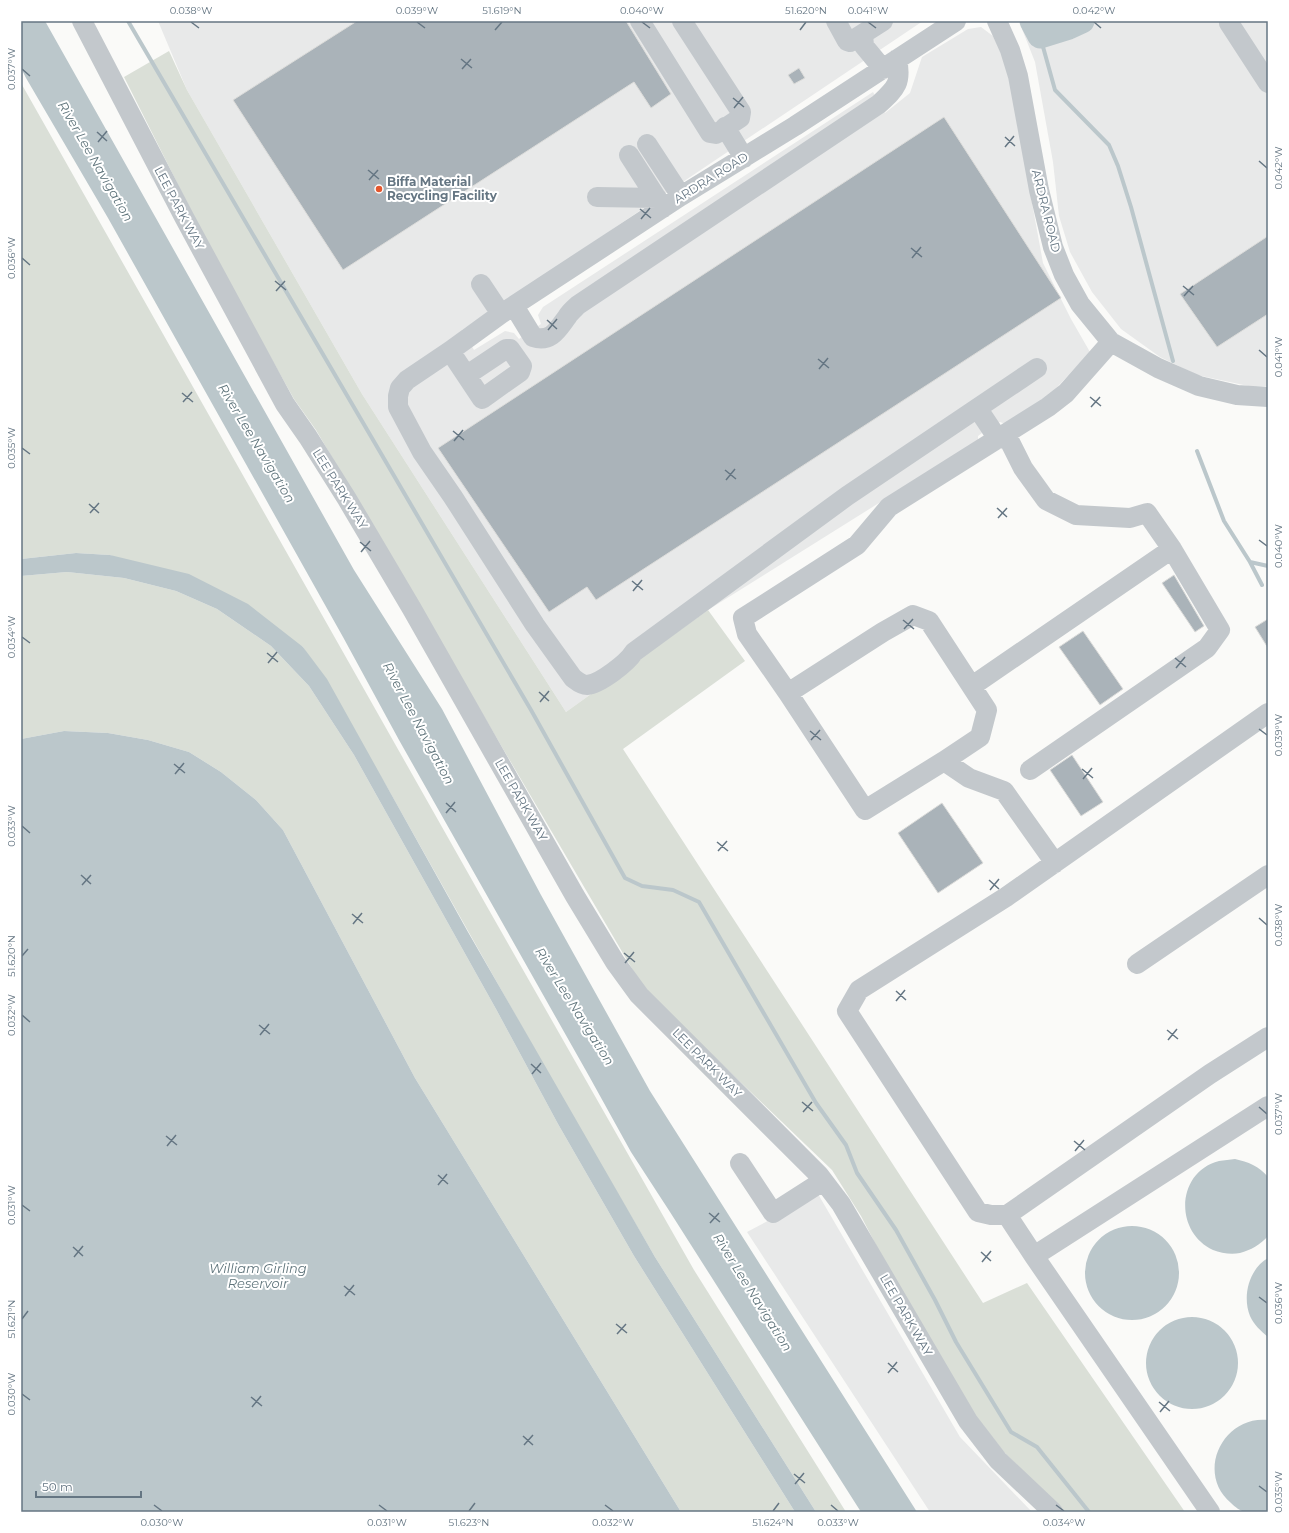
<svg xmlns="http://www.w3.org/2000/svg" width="1289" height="1533" viewBox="0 0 1289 1533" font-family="Montserrat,sans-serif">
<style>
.built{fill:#e8e9e9}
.green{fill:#dadfd7}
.water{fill:#bbc7cb}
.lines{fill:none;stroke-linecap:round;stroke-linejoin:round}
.stream{stroke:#bbc7cb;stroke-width:4}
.river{stroke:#bbc7cb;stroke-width:25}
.building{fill:#aab3b9;stroke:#dcdcda}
.minor{stroke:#c3c8cc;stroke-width:20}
.ticks{fill:none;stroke:#657683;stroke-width:1.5}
.poi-dot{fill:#e4572e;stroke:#fff;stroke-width:1.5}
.labels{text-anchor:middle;stroke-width:4;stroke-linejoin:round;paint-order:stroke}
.street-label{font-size:12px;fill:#657683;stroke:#fff}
.poi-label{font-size:12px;font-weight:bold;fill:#657683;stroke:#fff;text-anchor:start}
.water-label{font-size:13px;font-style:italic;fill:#60757c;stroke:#fff}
.neatline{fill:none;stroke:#657683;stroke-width:1.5}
.ticks-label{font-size:10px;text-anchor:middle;fill:#657683}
</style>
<rect width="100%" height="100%" fill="#fafaf8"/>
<!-- built -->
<path class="built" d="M158,21H923L462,330L474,350L505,331L514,333L519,339L541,324L538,315L543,307L873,92L885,113L910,93L922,57L968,29L981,27L993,36L1007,66L1043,263L1071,319L1090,352L1047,398L1005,424L1000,422L990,427L978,436V441L708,610L566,712L362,394L187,90Z
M1044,21H1268V386L1253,387L1197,375L1160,357L1121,329L1092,292L1070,252L1059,216L1053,162L1035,62L1022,29Z
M818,1194L960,1437L1032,1512H930L747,1232Z"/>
<!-- green -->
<path class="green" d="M169,51L187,90L362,394L566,712L708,610L745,661L623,749L983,1303L1027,1283L1185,1512H1065L1004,1452L975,1415L890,1272L861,1216L832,1170L652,997L634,972L316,430L294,399L216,260L124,77Z
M21,83L485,903L694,1270L846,1512H816L655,1257L566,1105L387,787L303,647L110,555L76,553L21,559Z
M67,572L124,578L176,591L217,609L271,646L309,686L354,755L496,1009L558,1124L634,1256L795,1512H681L415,1078L283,830L256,800L221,772L189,752L148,740L108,733L64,731L21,739V576Z"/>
<!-- water -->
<path class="water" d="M21,21H45L354,570L442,709L541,895L650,1091L917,1512H861L670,1212L631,1152L589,1076L399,740L343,637L108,218L26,78L21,68Z
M76,553L110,555L189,574L248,604L303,647L327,679L468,932L655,1257L816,1512H795L634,1256L558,1124L496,1009L354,755L309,686L271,646L217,609L176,591L124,578L67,572L21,576V559Z
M64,731L108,733L148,740L189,752L221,772L256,800L283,830L415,1078L681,1512H21V739Z
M1235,1159C1248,1162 1259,1166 1268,1177V1236C1260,1245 1251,1250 1240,1253C1231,1255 1221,1253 1213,1250C1174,1232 1176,1172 1219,1161C1224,1160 1230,1160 1235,1159Z
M1085 1273a47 47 0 1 1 94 0a47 47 0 1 1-94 0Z
M1268,1258V1337C1261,1331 1254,1325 1250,1316C1242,1296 1249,1269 1268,1258Z
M1146 1363a46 46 0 1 1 92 0a46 46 0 1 1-92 0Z
M1268,1420V1512C1261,1512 1253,1513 1246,1512C1240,1511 1235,1507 1231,1503C1195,1473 1223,1415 1268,1420Z"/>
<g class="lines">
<!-- stream -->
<path class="stream" d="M128,21L531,710L625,878L642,886L673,890L699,902L816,1103L846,1145L857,1173L896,1230L935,1300L956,1342L1011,1432L1037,1447L1089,1512
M1040,36L1055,90L1109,145L1118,166L1131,207L1173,361
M1197,451L1224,521L1250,562L1268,566
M1250,562L1262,585"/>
<!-- river -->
<path class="river" d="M1032,21L1040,36L1069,27L1082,21"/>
</g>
<!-- building -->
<path class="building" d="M357,21H626L671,94L651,108L634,82L343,270L233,100Z
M799,68L805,78L794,84L788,75Z
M944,117L1061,298L596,600L587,587L549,612L438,448Z
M1268,236V314L1217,347L1180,294Z
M1174,575L1204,626L1195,632L1162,583Z
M1268,619V648L1255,627Z
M1083,631L1123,689L1100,705L1059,647Z
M1072,755L1103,802L1081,816L1050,770Z
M942,803L983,863L938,893L898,833Z"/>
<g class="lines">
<!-- minor -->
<path class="minor" d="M82,21L184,217L285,404L308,437L347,499L412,609L575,896L615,962L639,995L819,1175L841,1204L968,1421L998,1460L1053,1512
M640,21L710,133L716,134L740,118L741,112L682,21
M836,21L847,41L850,42L883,21
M956,21L795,126L681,196L501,314L450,351L407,380L400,388L398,396V407L422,452L453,497L535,625L573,678C577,681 581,685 587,685C600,684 627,663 634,652L847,496L1037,368
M997,21L1010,50L1018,76L1039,190L1053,247L1064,275L1080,304L1111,342L1158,368L1199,386L1237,395L1268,397
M1230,21L1229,23L1268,83
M863,34L864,46L883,69
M725,127L744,158
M647,144L681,196
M629,155L663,208
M597,197L657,198
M481,284L501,314
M514,306L533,337C551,343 558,329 567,317C570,312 574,309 578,305L879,104C896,88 902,83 897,59
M450,351L482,399L520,372L522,366L510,349H506L467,375
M978,409L998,439
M1006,434L1023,468L1046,500L1076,515L1130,518L1147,513L1172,549
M972,686L1172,549L1220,630L1207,648L1030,770
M788,693L865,810L944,761
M1268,713L1006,897L859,990L847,1011L978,1212L991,1215H1007L1210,1074L1268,1037
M1055,863L1004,791L969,778L944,761L980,737L987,710L929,621L913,615L883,632L788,693L747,634L743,618L857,545L889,507L1048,407L1066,393L1111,342
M1137,964L1268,875
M740,1163L773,1213L823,1181
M1007,1215L1034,1256L1210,1512
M1034,1256L1268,1106"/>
</g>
<!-- ticks -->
<path class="ticks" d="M191,22L199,28M417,22L425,28M642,22L650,28M868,22L876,28M1094,22L1101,28M495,30L502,22M800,30L806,22M461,59L472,68M22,69L30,76M462,69L471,59M733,98L744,107M734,108L743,97M97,132L107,141M1005,137L1015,146M98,142L107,131M1005,147L1014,136M1259,161L1267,168M368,170L379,179M369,180L378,170M640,209L651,218M641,219L650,208M911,248L922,257M22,258L30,265M912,258L921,247M275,281L286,290M1183,286L1194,295M276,291L285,281M1184,296L1193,286M547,320L557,329M548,330L557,319M1259,350L1267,357M818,359L829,368M819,369L828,358M182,393L193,402M1090,397L1101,406M183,402L192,392M1091,407L1100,397M453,431L464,440M454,441L463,430M22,448L30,454M725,470L736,479M726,480L735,469M89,504L99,513M997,508L1007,517M90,513L99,503M998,518L1007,508M1259,540L1267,546M360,542L371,551M361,552L370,541M632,581L643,590M633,591L642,580M903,620L914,629M904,629L913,619M22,637L30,643M267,653L278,662M1175,658L1186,667M268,663L277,652M1176,668L1185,657M539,692L549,701M540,702L549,691M1259,729L1267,735M810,731L821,740M811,740L820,730M174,764L185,773M1082,769L1093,778M175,774L184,763M1083,779L1092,768M446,803L456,812M446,813L455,802M22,826L30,833M717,842L728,851M718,851L727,841M81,875L91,884M989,880L999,889M82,885L91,875M990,890L999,879M352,914L363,923M1259,918L1267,925M353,924L362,913M624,953L635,962M22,956L28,949M625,963L634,952M896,991L906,1000M896,1001L905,990M22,1015L30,1022M259,1025L270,1034M1167,1030L1178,1039M260,1035L269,1024M1168,1040L1177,1029M531,1064L541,1073M532,1074L541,1063M802,1102L813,1111M1259,1107L1267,1114M803,1112L812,1102M166,1136L177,1145M1074,1141L1085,1150M167,1146L176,1135M1075,1151L1084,1140M438,1175L448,1184M438,1185L447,1174M22,1205L30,1211M709,1213L720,1222M710,1223L719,1213M73,1247L83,1256M981,1252L991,1261M74,1257L83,1246M982,1262L991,1251M344,1286L355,1295M345,1296L354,1285M1259,1297L1267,1303M22,1319L28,1311M616,1324L627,1333M617,1334L626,1324M888,1363L898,1372M888,1373L897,1362M22,1394L30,1400M251,1397L262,1406M1159,1402L1170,1411M252,1407L261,1396M1160,1412L1169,1401M523,1436L533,1445M524,1445L533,1435M794,1474L805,1483M795,1484L804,1473M1259,1486L1267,1492M154,1505L162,1511M379,1505L387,1511M605,1505L613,1511M831,1505L838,1511M1056,1505L1064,1511M469,1511L475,1503M773,1511L779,1503"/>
<!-- markers -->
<circle class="poi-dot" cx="379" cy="189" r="4"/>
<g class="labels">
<!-- street labels -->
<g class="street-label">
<text transform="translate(711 178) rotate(-32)" y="4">ARDRA ROAD</text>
<text transform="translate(179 208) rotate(62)" y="4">LEE PARK WAY</text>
<text transform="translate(1046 211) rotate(76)" y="4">ARDRA ROAD</text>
<text transform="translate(340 489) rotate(58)" y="4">LEE PARK WAY</text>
<text transform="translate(521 800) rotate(60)" y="4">LEE PARK WAY</text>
<text transform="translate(707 1063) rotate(45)" y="4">LEE PARK WAY</text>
<text transform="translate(906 1315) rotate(60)" y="4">LEE PARK WAY</text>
</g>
<!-- poi labels -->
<g class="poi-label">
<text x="387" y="186">Biffa Material<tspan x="387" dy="14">Recycling Facility</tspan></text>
</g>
<!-- water labels -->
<g class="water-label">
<text transform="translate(96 161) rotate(60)" y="5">River Lee Navigation</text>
<text transform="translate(257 443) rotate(59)" y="5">River Lee Navigation</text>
<text transform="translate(419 723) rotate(62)" y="5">River Lee Navigation</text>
<text transform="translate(575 1006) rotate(58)" y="5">River Lee Navigation</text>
<text x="258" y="1273">William Girling<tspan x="258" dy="15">Reservoir</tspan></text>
<text transform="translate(753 1292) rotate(58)" y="5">River Lee Navigation</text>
</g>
</g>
<!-- border -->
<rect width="1289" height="1533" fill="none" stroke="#ffffff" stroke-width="44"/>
<!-- scale -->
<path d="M36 1491v6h105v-6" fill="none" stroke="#657683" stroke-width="2"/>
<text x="42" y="1491" font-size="12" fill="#657683" stroke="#ffffff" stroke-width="3" paint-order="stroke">50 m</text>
<rect x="22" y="22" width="1245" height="1489" class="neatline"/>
<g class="ticks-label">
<text x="191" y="14">0.038°W</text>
<text x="417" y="14">0.039°W</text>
<text x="502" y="14">51.619°N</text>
<text x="642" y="14">0.040°W</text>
<text x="806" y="14">51.620°N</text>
<text x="868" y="14">0.041°W</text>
<text x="1094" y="14">0.042°W</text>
<text transform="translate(11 69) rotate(-90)" y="4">0.037°W</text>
<text transform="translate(1278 168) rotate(-90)" y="4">0.042°W</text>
<text transform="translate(11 258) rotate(-90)" y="4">0.036°W</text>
<text transform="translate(1278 357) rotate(-90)" y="4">0.041°W</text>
<text transform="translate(11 448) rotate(-90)" y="4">0.035°W</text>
<text transform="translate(1278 546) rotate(-90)" y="4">0.040°W</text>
<text transform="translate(11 637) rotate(-90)" y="4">0.034°W</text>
<text transform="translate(1278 735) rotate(-90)" y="4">0.039°W</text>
<text transform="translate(11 826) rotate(-90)" y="4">0.033°W</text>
<text transform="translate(1278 925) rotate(-90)" y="4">0.038°W</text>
<text transform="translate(11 956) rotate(-90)" y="4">51.620°N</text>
<text transform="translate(11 1015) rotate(-90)" y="4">0.032°W</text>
<text transform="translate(1278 1114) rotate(-90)" y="4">0.037°W</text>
<text transform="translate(11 1205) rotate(-90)" y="4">0.031°W</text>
<text transform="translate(1278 1303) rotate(-90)" y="4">0.036°W</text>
<text transform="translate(11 1319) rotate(-90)" y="4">51.621°N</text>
<text transform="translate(11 1394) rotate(-90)" y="4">0.030°W</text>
<text transform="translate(1278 1492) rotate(-90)" y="4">0.035°W</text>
<text x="162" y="1526">0.030°W</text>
<text x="387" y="1526">0.031°W</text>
<text x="469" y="1526">51.623°N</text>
<text x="613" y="1526">0.032°W</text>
<text x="773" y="1526">51.624°N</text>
<text x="838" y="1526">0.033°W</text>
<text x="1064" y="1526">0.034°W</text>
</g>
</svg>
